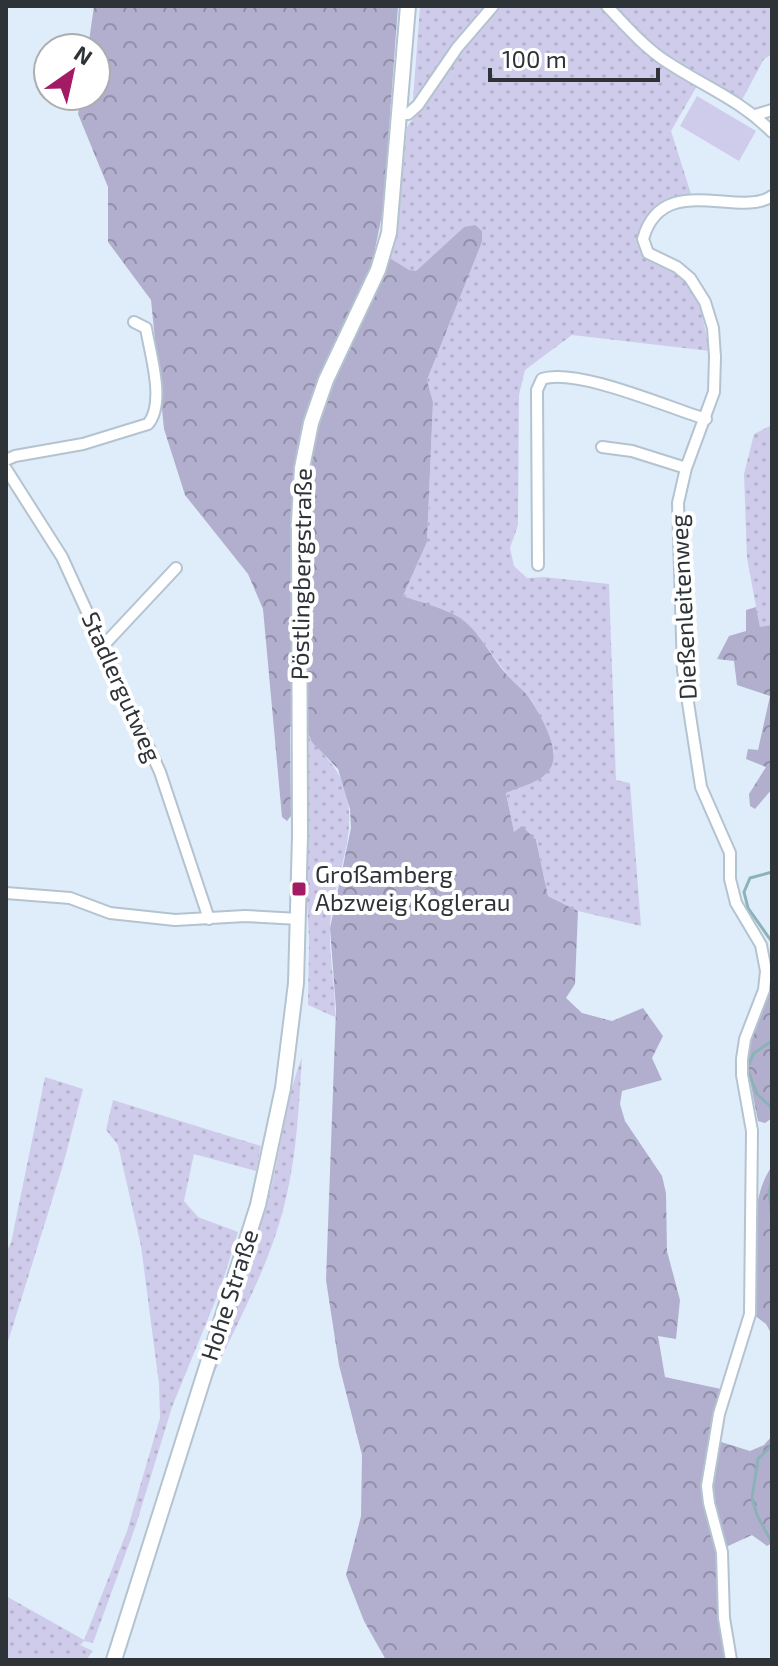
<svg xmlns="http://www.w3.org/2000/svg" width="778" height="1666" viewBox="0 0 778 1666" font-family="'Exo 2',sans-serif">
<style>
.grass{fill:url(#grass-dots)}
.forest{fill:url(#forest-crowns)}
.pitch{fill:#cfcceb}
.lines{fill:none;stroke-linecap:round;stroke-linejoin:round}
.stream{stroke:#8bb3b7;stroke-width:3}
.minor-casing{stroke:#b4c3d0;stroke-width:14}
.secondary-casing{stroke:#b4c3d0;stroke-width:18}
.minor{stroke:#fff;stroke-width:10}
.secondary{stroke:#fff;stroke-width:14}
.poi-dot{fill:#a31b65;stroke:#fff;stroke-width:3}
.labels{text-anchor:middle;stroke-width:8;stroke-linejoin:round;paint-order:stroke}
.street-label{font-size:24px;fill:#2e3338;stroke:#fff}
.poi-label{font-size:24px;fill:#2e3338;stroke:#fff;text-anchor:start}
</style>
<defs>
<pattern id="grass-dots" width="8" height="8" patternUnits="userSpaceOnUse" patternTransform="scale(2)"><rect width="8" height="8" fill="#cfcceb"/><path d="M2 2h.1M6 6h.1" fill="none" stroke="#b2b0ca" stroke-width="1.8" stroke-linecap="round"/></pattern>
<pattern id="forest-crowns" width="20" height="18" patternUnits="userSpaceOnUse" patternTransform="scale(2)"><rect width="20" height="18" fill="#b2afce"/><path d="M2 6a3 3 0 1 1 6 0M12 15a3 3 0 1 1 6 0" fill="none" stroke="#918fa8"/></pattern>
</defs>
<rect width="100%" height="100%" fill="#dfedfb"/>
<!-- grass -->
<path class="grass" d="M420,6H487L446,55L418,97L413,100Z
M499,6H602L639,45L697,86L671,131L692,197L651,217L646,249L686,281L698,297L710,351L572,335L525,370L519,395L518,525L510,548L514,566L527,578L544,577L609,584L616,780L630,783L641,926L578,911L548,896L536,840L514,833L506,792C535,782 543,782 554,752L532,701L508,676L478,635L456,616L403,596L427,542L433,402L427,380L482,242V231L464,227L416,271H409L388,257L398,218L407,127L462,50Z
M614,6H772V54L764,59L742,100L667,56L642,36Z
M772,425V625L760,628L747,558L744,474L754,434Z
M306,728C316,751 338,764 345,789C360,838 331,881 330,930C329,959 336,988 335,1017L308,1005L309,940L304,844Z
M302,1057C299,1105 297,1152 286,1198C272,1261 238,1321 211,1380C232,1315 255,1251 272,1184C282,1142 286,1098 302,1057Z
M45,1077L83,1089L63,1165L6,1348V1252L11,1243Z
M113,1100L261,1146L256,1171L194,1154L184,1201L198,1217L238,1232L221,1287L172,1407L136,1525L93,1643L84,1641L80,1645L93,1651L86,1660H6V1596L84,1640L127,1531L160,1418L159,1384L141,1246L118,1145L106,1130Z"/>
<!-- forest -->
<path class="forest" d="M94,6H398L383,210L375,249L409,270L416,271L464,227L475,225L482,231V242L427,380L433,402L427,542L403,596C420,602 439,607 455,615C479,628 490,656 507,675C515,684 525,691 532,702C541,717 559,747 552,765C545,782 521,786 506,793L514,832L522,826L536,840L548,896L578,911L575,984L566,998L582,1013L612,1021L643,1008L663,1036L652,1058L662,1080L622,1091L620,1104L625,1121L662,1176L666,1193L667,1251L680,1300L676,1339L658,1336L665,1377L721,1389L709,1454L728,1660H386L364,1621L346,1575L361,1516L362,1455L339,1365L326,1280L336,1009L330,928L351,828L350,809L338,769L312,742L306,728L295,720L290,727L291,816L287,821L282,817L263,609L248,574L185,495L164,429L151,300L108,242V187L78,114L81,96H96V48H88Z
M756,607L760,627L772,625V789L755,809L750,806L749,794L766,767L746,759L748,749L758,750L770,696L737,685L734,661L717,659L729,636L746,631V610Z
M772,955V1118L765,1123L758,1121L746,1060L752,1035L769,989Z
M772,1166V1335L766,1324L754,1315C759,1268 744,1206 772,1166Z
M772,1436V1543L767,1546L752,1535L726,1547L711,1487L718,1441L750,1451L764,1445Z"/>
<!-- pitch -->
<path class="pitch" d="M697,96L756,131L739,161L680,126Z"/>
<g class="lines">
<!-- stream -->
<path class="stream" d="M772,872L750,878L744,892L748,908L772,942
M772,1041L754,1053L747,1068L757,1094L772,1108
M772,1179L769,1191L772,1219
M772,1305V1307
M772,1445L758,1459L752,1498L757,1515L772,1543"/>
<!-- minor casing -->
<g class="minor-casing">
<path id="minor" d="M607,6C626,26 644,47 667,62C705,87 739,99 772,132
M401,114H408L418,105L457,48L493,6
M755,115L772,110
M602,447L632,451L686,468
M6,460L15,456L83,444L148,424C166,403 150,353 146,328L134,322
M6,469L62,557L160,772L209,919
M538,565L537,390L542,379C576,367 669,408 706,419
M102,647L176,568
M6,893L70,898L110,913L175,920L245,916L299,919
M731,1660L724,1618L722,1552L709,1503L707,1486L719,1414L750,1314L752,1131L742,1075V1059L745,1039L764,990L766,971L761,945L736,903L730,879V853L701,787L683,670L678,503L686,468L714,392L715,357L713,328L705,302L690,278L677,267L648,253L643,239C662,170 740,219 772,196"/>
</g>
<!-- secondary casing -->
<g class="secondary-casing">
<path id="secondary" d="M114,1660L258,1205L283,1088L296,983L300,836L299,522L302,468L311,423L326,380L378,270L389,233L408,6"/>
</g>
<!-- minor -->
<use href="#minor" class="minor"/>
<!-- secondary -->
<use href="#secondary" class="secondary"/>
</g>
<!-- markers -->
<rect class="poi-dot" x="291" y="881" width="16" height="16" rx="4"/>
<g class="labels">
<!-- street labels -->
<g class="street-label">
<text transform="translate(302 574) rotate(-89)" y="8">Pöstlingbergstraße</text>
<text transform="translate(684 607) rotate(-93)" y="8">Dießenleitenweg</text>
<text transform="translate(121 687) rotate(66)" y="8">Stadlergutweg</text>
<text transform="translate(230 1295) rotate(-72)" y="8">Hohe Straße</text>
</g>
<!-- poi labels -->
<g class="poi-label">
<text x="315" y="883">Großamberg<tspan x="315" dy="28">Abzweig Koglerau</tspan></text>
</g>
</g>
<!-- border -->
<rect width="778" height="1666" fill="none" stroke="#2e3338" stroke-width="16"/>
<!-- north arrow -->
<g transform="translate(72 72) rotate(34)"><circle r="38" fill="#ffffff" stroke="#abadaf" stroke-width="2"/>
<path d="M0-6L14 30L0 20L-14 30Z" fill="#a31b65"/>
<text y="-12" font-size="22" font-weight="bold" text-anchor="middle" fill="#2e3338">N</text>
</g>
<!-- scale -->
<path d="M490 68v12h168v-12" fill="none" stroke="#2e3338" stroke-width="4"/>
<text x="502" y="68" font-size="24" fill="#2e3338" stroke="#ffffff" stroke-width="6" paint-order="stroke">100 m</text>
</svg>
